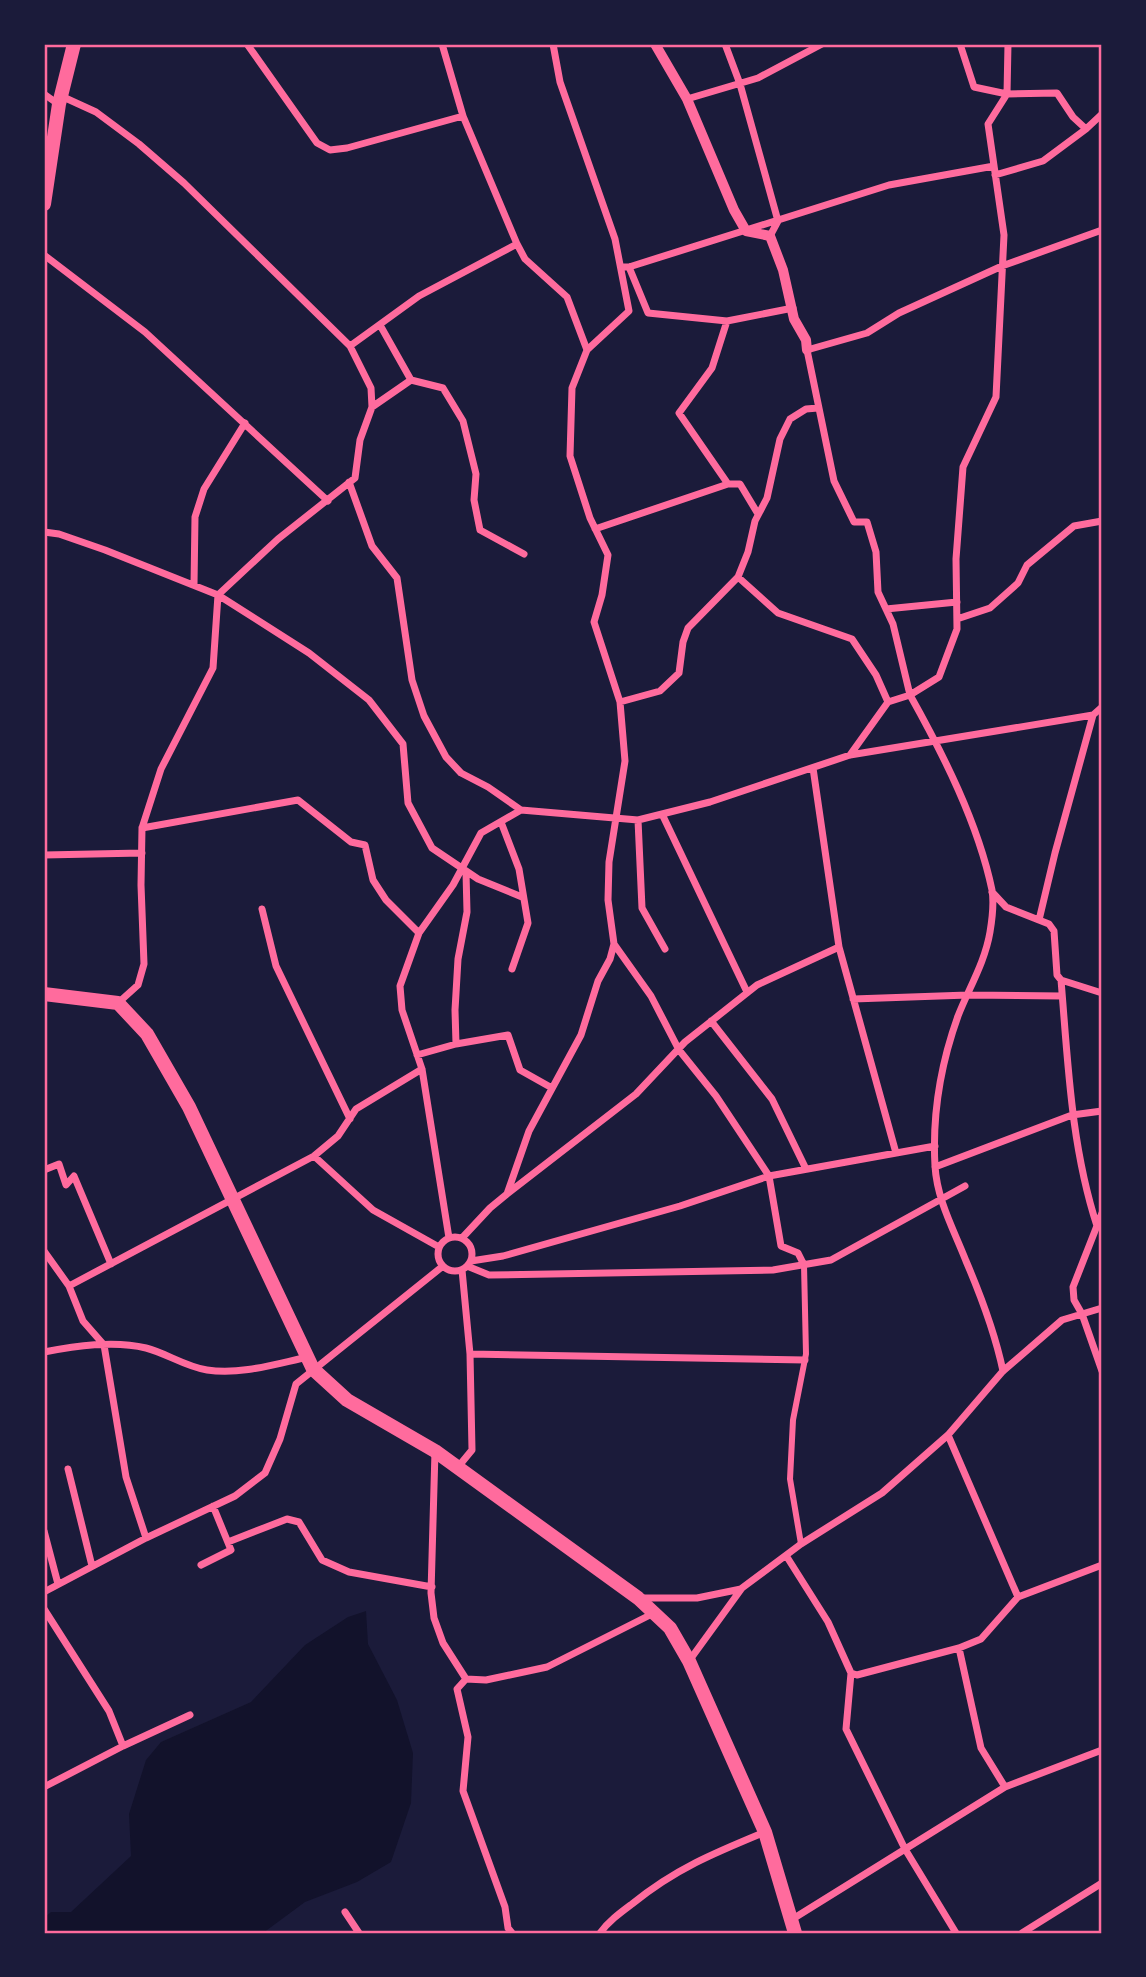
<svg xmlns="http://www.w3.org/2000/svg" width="1146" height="1977" viewBox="0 0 1146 1977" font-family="Lato,sans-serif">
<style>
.water{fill:#12122b}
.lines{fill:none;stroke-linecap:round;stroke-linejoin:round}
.pedestrian{stroke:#ff6b9d;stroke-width:6}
.minor{stroke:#ff6b9d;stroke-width:7}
.tertiary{stroke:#ff6b9d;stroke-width:10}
.primary{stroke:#ff6b9d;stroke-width:14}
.neatline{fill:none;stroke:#ff6b9d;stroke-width:2.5}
</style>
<rect width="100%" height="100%" fill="#1b1b3a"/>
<!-- water -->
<path class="water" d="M366,1611L368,1644L397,1700L413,1753L411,1803L391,1862L357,1882L305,1902L263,1933H44V1918L51,1912H71L131,1856L129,1814L146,1760L161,1742L251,1702L305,1645L348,1617Z"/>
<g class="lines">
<!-- pedestrian -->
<path class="pedestrian" d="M801,1544L790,1479L793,1420L806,1354L804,1265"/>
<!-- minor -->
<path class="minor" d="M247,44L317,143L330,150L347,148L463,116
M442,44L463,116L517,244L525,259L567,297L587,350
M725,44L740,84L778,221L770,236
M960,44L974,87L1007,94L1057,93L1073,117L1086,129
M44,94L58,104
M61,96L96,112L139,144L184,183L350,346L371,388L372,407L360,440L355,478L278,539L218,595L309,653L369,700L403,744L408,803L432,848L478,879L522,897
M687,99L758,78L822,44
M995,175L1043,161L1086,129L1102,114
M44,255L145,332L328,501
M621,267H629L889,185L994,166
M629,267L648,313L727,321L793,308
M727,321L712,368L679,413L728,484H740L758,514
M380,325L411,380
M350,346L419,296L517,244
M372,407L411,380L443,388L463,421L476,474L474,500L480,530L524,554
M349,482L372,546L397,578L412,680L424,716L446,757L461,773L488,787L521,810L638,820L710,802L850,755L1093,715L1102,707
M595,529L728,484
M44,532L59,534L105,550L218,595L213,668L161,769L142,828L141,885L144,964L138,985L118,1003
M738,577L778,613L852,639L876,675L888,702
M194,585L195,517L204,489L245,423
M886,609L957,602
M957,619L990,608L1018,583L1027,565L1074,526L1102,521
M620,702L660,691L679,673L683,642L688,628L738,577L748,552L755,521L767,498L780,439L790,419L806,409L818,408
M850,755L888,702L910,695L893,624L878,592L876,552L867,522H854L834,481L807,350L867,333L899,313L1002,266L1102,230
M813,768L839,947L896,1153
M662,814L747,992
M638,820L642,908L665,949
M501,822L519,869L528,923L512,969
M142,828L298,800L351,842L365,845L373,880L386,900L419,933
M44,855L142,853
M992,892L1006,907L1049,924L1054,931L1057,975L1061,980L1102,993
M262,909L276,966L350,1119
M1039,920L1055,853L1093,715
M1061,980C1068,1063 1071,1146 1097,1226
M853,999L968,995L1062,996
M711,1021L772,1099L806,1169
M456,1044L455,1010L458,959L467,912L466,872
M417,1055L456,1044L508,1035L520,1070L552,1088
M314,1156L373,1210L439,1247
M935,1167L1072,1115L1102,1111
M44,1170L59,1164L66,1185L74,1176L111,1264
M507,1194L636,1094L685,1042L757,985L839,947
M1102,1213L1073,1287L1074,1300L1082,1314L1102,1371
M438 1254a17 17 0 1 1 34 0a17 17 0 1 1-34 0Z
M449,1238L422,1069L402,1010L400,986L419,933L453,885L481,833L521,810
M462,1238L490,1208L507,1194L529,1131L581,1035L598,981L610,959L614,944
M44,1251L69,1286L83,1321L104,1345L126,1477L146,1538
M471,1261L503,1256L680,1206L769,1176L716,1096L679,1050L651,996L614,944L608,900L609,862L625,761L620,702L594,622L602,595L608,555L590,518L570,456L572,388L587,350L629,311L615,239L560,82L553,44
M804,1265L798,1253L781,1246L769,1176L935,1146
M467,1266L489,1275L773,1270L831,1260L965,1186
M69,1286L314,1156L338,1136L356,1109L422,1069
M44,1352C75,1346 114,1340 146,1348C166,1353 186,1367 207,1370C241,1375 275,1364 308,1357
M470,1354L805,1360
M1003,1371C995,1333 981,1296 966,1261C954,1230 937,1200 935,1166C932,1113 940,1066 958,1016C969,988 985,962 990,932C992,920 994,902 992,890C978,823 943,754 910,695L939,677L957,629L956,559L963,467L996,397L1004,235L988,124L1007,94L1008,44
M948,1435L1018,1597
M435,1451L431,1593L434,1618L443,1643L466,1679L457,1689L468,1737L463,1791L505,1907L508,1928L512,1933
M458,1467L472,1450L470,1354L462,1270
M68,1469L92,1566
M44,1531L58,1584
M228,1542L287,1519L299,1522L322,1560L349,1572L432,1587
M787,1557L828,1622L851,1673L857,1675L959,1648L981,1639L1018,1597L1102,1565
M201,1565L231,1550L213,1506
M44,1592L146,1538L235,1496L265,1473L280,1439L296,1384L443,1266
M639,1598H697L741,1589
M44,1609L109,1711L123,1746
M959,1648L981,1748L1005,1787
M689,1661L742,1588L801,1544L882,1493L948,1435L1003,1371L1062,1320L1102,1308
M851,1673L846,1729L905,1849L956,1933
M466,1679L486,1680L547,1667L654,1613
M44,1787L123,1746L190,1715
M345,1912L359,1933
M791,1920L1005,1787L1102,1750
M600,1933C609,1921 620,1913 632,1904C675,1869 714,1853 765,1832
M1022,1933L1102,1883"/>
<!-- tertiary -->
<path class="tertiary" d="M655,44L687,99L734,210L746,231L770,236L783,270L794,319L806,340L807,350"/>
<!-- primary -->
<path class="primary" d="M44,204L59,104L74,44
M44,994L118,1003L147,1034L189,1107L313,1369L347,1400L435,1451L638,1598L670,1628L689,1661L765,1832L795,1933"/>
</g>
<!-- border -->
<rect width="1146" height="1977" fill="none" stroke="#1b1b3a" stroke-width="91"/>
<rect x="46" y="46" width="1054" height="1886" class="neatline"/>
</svg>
